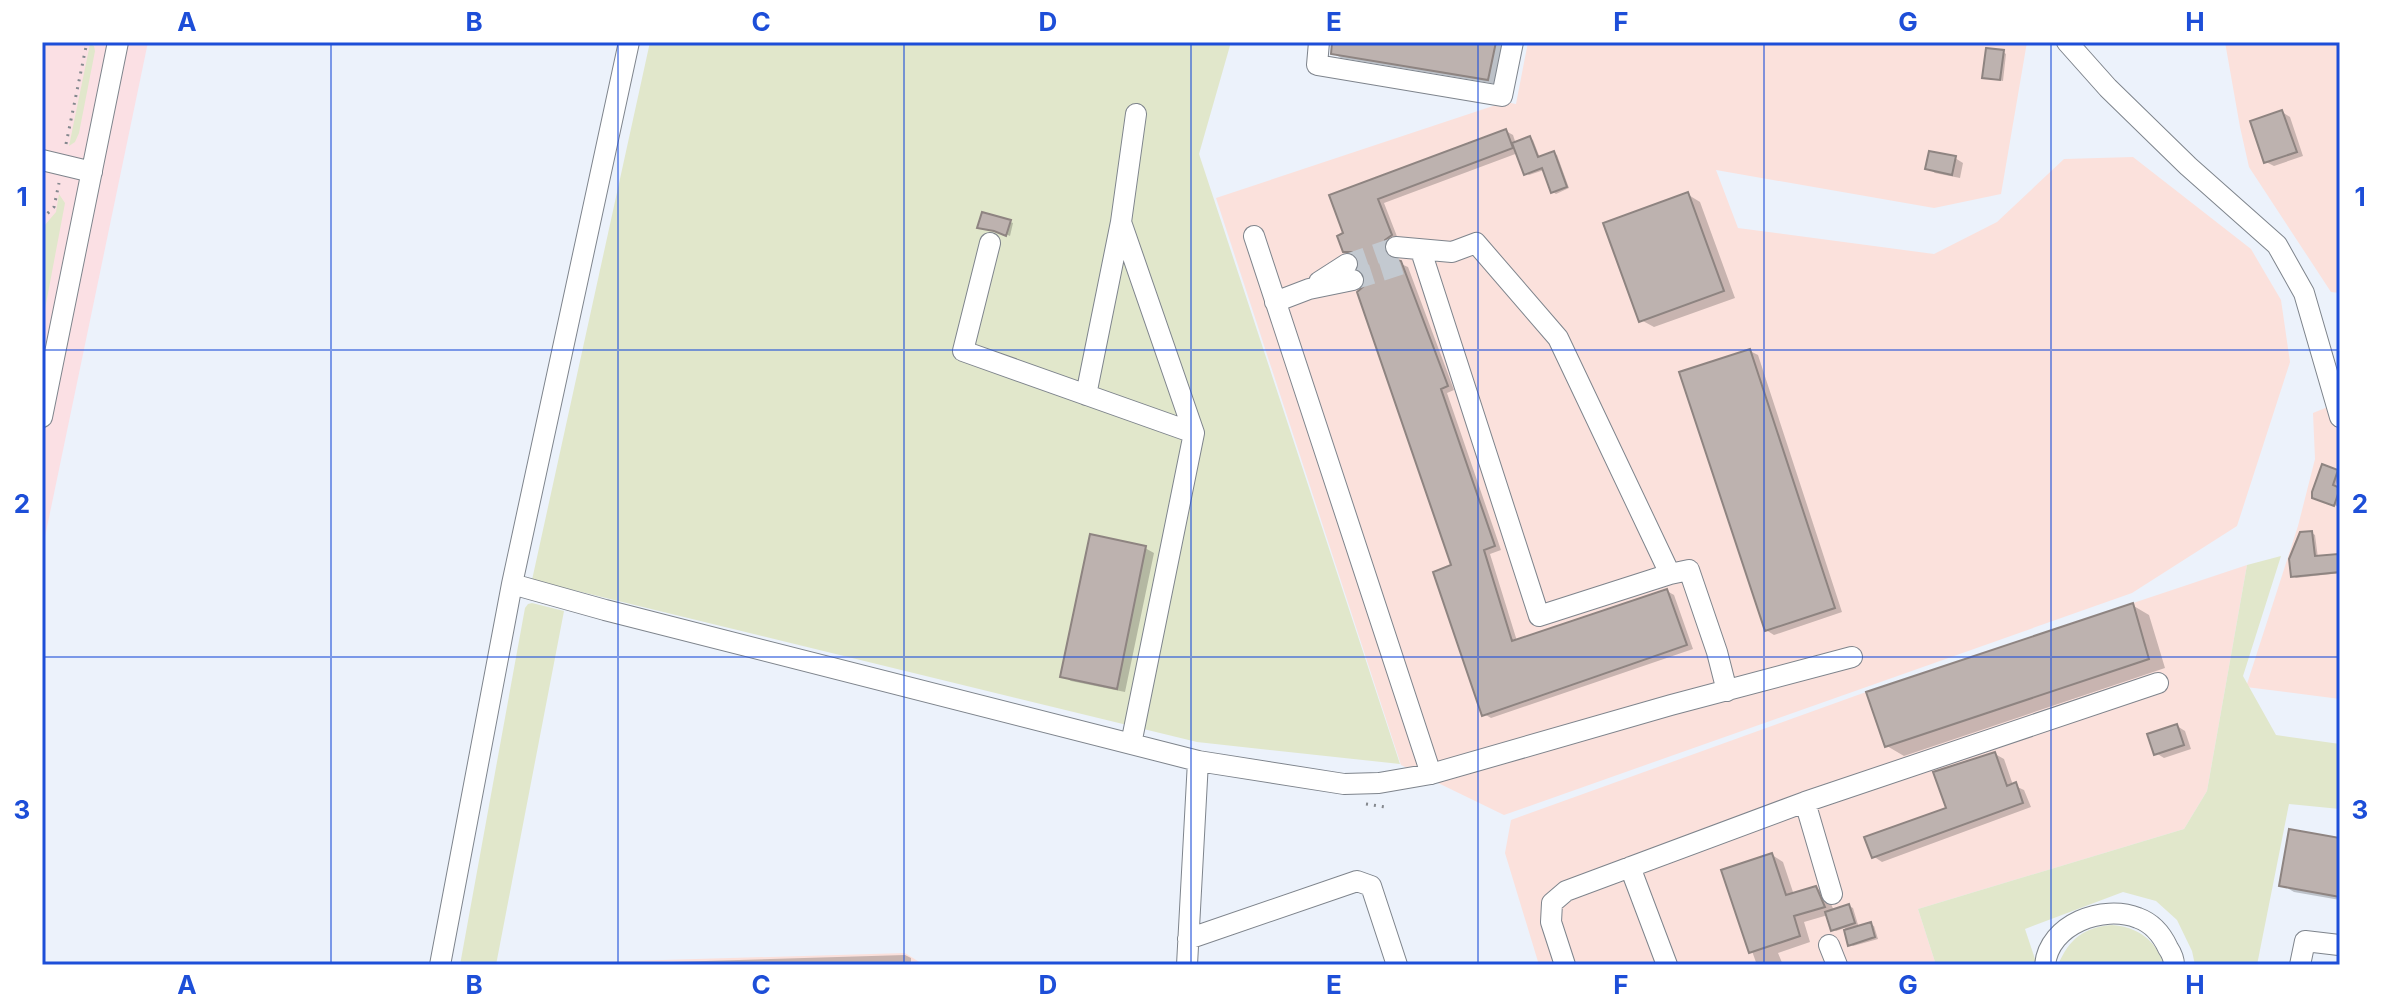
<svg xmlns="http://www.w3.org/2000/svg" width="2382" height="1007" viewBox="0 0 2382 1007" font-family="Inter,sans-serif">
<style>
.commercial{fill:#fbe0e4}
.industrial{fill:#fbe1dc}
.green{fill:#e1e7cb}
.shadow{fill:#0003}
.building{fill:#bdb2af;stroke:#8e8481;stroke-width:2}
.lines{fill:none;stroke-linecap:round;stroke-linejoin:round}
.minor-tunnel{stroke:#c3c9d0;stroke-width:20;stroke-dasharray:20 10;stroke-linecap:butt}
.minor-casing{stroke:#7e848c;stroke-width:22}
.path{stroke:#84888e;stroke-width:3;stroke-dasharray:2 6;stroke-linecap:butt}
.minor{stroke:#fff;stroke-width:20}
.grid{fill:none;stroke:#1d4ed8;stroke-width:2;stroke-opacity:0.55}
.neatline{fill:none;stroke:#1d4ed8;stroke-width:3}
.grid-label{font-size:26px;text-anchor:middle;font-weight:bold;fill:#1d4ed8}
</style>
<rect width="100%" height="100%" fill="#ecf2fb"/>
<!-- commercial -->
<path class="commercial" d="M42,42H148L42,551Z"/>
<!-- industrial -->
<path class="industrial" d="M1528,42H2027L2001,194L1934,208L1716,170L1738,228L1934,254L1997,222L2064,159L2133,157L2251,249L2281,300L2290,362L2237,526L2132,593L1504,815L1401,765L1216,198L1505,102L1516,104Z
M2225,42H2340V293L2331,292L2249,167L2240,127Z
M2340,402V699L2246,687L2298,526L2315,459L2313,413Z
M2247,565L2207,791L2184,829L1918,909L1936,965H1539L1505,853L1511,820L1866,692Z
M905,953L924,965H520L561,963Z"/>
<!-- green -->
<path class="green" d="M650,42H1231L1199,154L1400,764L1197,742L532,580Z
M90,44L94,46L95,51L79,133L75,142L69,146Z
M59,194L65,203L42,325V235L44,226L56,212Z
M2281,556L2243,676L2276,735L2340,744V809L2289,804L2257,965H2195L2192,951L2177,920L2156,901L2123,892L2025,929L2037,965H1936L1918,909L2184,829L2207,791L2247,565Z
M532,603L564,611L496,965H460L525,608L528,604Z
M2112,925C2138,927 2156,940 2164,965H2058C2069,939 2084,927 2112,925Z"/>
<!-- shadow -->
<path class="shadow" d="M1335,42H1505L1496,84L1341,58L1333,53Z
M2003,52L2006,54L2003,81L1984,77Z
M2282,112L2290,117L2303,156L2274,166L2266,162Z
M1506,131L1513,135L1516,144L1530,138L1533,140L1540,158L1553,153L1557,155L1569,188L1556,194L1553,192L1544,170L1529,175L1526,173L1518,153L1384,203L1398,239L1392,244L1391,257L1394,261L1408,267L1454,390L1447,393L1501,550L1490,554L1517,641L1667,591L1674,595L1693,649L1491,718L1484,714L1453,566L1367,286L1368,276L1359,255H1352L1344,251L1346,235L1331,196Z
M1955,158L1963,163L1960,178L1935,173L1928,168Z
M1687,194L1700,202L1735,298L1654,327L1641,320Z
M1010,222L1013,223L1010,236L999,231Z
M1750,351L1758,355L1842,612L1774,635L1766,630Z
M2337,472L2340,473L2335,488L2340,490V498L2337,506L2315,498Z
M2312,533L2315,535L2318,558L2340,557V573L2296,578L2293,576Z
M1145,548L1154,553L1125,692L1071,681L1063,676Z
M2132,605L2149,615L2165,668L1904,756L1887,746Z
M2177,726L2185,731L2191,749L2164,758L2156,753Z
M1995,754L2004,759L2013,785L2024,790L2031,807L1882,862L1873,856L1948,809Z
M2340,840V900L2294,892L2282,885Z
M1772,855L1783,862L1794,895L1816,888L1827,894L1834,911L1849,906L1853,908L1859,928L1870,924L1874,926L1878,939L1853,946L1850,944L1845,928L1836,931L1833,929L1828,915L1804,922L1810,942L1778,953L1783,965H1757L1723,871Z
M905,955L911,958V965H571Z"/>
<!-- building -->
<path class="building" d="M1332,42H1496L1488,80L1331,54Z
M1986,48L2004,50L2000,80L1982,78Z
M2282,110L2297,152L2264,163L2250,121Z
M1506,129L1513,148L1378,199L1392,235L1385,240L1384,252L1389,258L1401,261L1448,386L1441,389L1495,546L1484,550L1512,641L1667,589L1687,645L1482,716L1433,572L1451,565L1357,292L1365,285V277L1359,269L1357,256L1352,252H1343L1337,236L1343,233L1329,195Z
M1530,136L1538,157L1554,151L1567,187L1551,193L1542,168L1524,175L1512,143Z
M1929,151L1956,156L1952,175L1925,169Z
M1688,192L1724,291L1639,322L1603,223Z
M982,212L1011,220L1006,236L994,231L977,228Z
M1750,349L1835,608L1765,631L1679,372Z
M2322,464L2338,470L2333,485L2340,488L2334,506L2312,498V492Z
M2312,531L2315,556L2338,554L2340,572L2291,577L2289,559L2300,532Z
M1090,534L1146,546L1117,689L1060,677Z
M2133,603L2149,659L1885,747L1866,692Z
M2177,724L2184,745L2154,755L2147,734Z
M1995,752L2007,786L2016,782L2023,803L1872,858L1864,837L1946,808L1933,772Z
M2289,829L2340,838V897L2279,886Z
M1772,853L1786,895L1816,886L1825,907L1794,916L1800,936L1749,953L1721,870Z
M1849,904L1855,923L1831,931L1825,912Z
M1871,922L1875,937L1848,946L1844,930Z"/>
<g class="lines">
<!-- minor-tunnel -->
<path class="minor-tunnel" d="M1347,264L1396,247
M1353,280L1403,264"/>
<!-- minor casing -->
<g class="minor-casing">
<path id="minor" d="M1319,42L1317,65L1502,96L1513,42
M2067,42L2108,88L2188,166L2277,245L2304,293L2340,417
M42,160L92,172
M1254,236L1431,774
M990,243L963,351L1194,433
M1396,247L1452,252L1476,243L1558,338L1670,574L1689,570L1717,652L1727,691
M1421,251L1539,616L1670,574
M1319,282L1347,264
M1275,302L1309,289L1353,280
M1086,395L1121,222
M42,417L118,42
M512,584L605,610L1198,761L1344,784L1379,783L1431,774L1671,705L1852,657
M1131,744L1194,433L1121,222L1136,114
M1630,867L1667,965
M1832,894L1805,802L2158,683
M1188,939L1357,881L1371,886L1397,965
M1829,945L1837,965
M440,965L512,584L629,42
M1187,965L1198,761
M1565,965L1551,922L1552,903L1566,891L1805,802
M2045,965C2049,924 2103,904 2138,918C2152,923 2162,935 2168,948C2172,954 2174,958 2174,965
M2300,965L2305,941L2339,945"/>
</g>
<!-- path -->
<path class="path" d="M66,144L87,42
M42,219L54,207L59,183
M1366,804L1385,807"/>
<!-- minor -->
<use href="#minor" class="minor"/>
</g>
<!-- grid -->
<path class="grid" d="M331,42V965M618,42V965M904,42V965M1191,42V965M1478,42V965M1764,42V965M2051,42V965M42,350H2340M42,657H2340"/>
<!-- border -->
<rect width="2382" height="1007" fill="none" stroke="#ffffff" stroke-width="88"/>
<rect x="44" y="44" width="2294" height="919" class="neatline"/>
<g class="grid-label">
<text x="187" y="31">A</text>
<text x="474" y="31">B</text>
<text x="761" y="31">C</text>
<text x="1048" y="31">D</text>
<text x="1334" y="31">E</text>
<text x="1621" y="31">F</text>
<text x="1908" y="31">G</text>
<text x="2195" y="31">H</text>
<text x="22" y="206">1</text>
<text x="2360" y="206">1</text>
<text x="22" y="513">2</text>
<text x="2360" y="513">2</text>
<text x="22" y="819">3</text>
<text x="2360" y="819">3</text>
<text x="187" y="994">A</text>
<text x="474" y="994">B</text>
<text x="761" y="994">C</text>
<text x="1048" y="994">D</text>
<text x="1334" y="994">E</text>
<text x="1621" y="994">F</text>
<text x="1908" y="994">G</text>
<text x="2195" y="994">H</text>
</g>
</svg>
